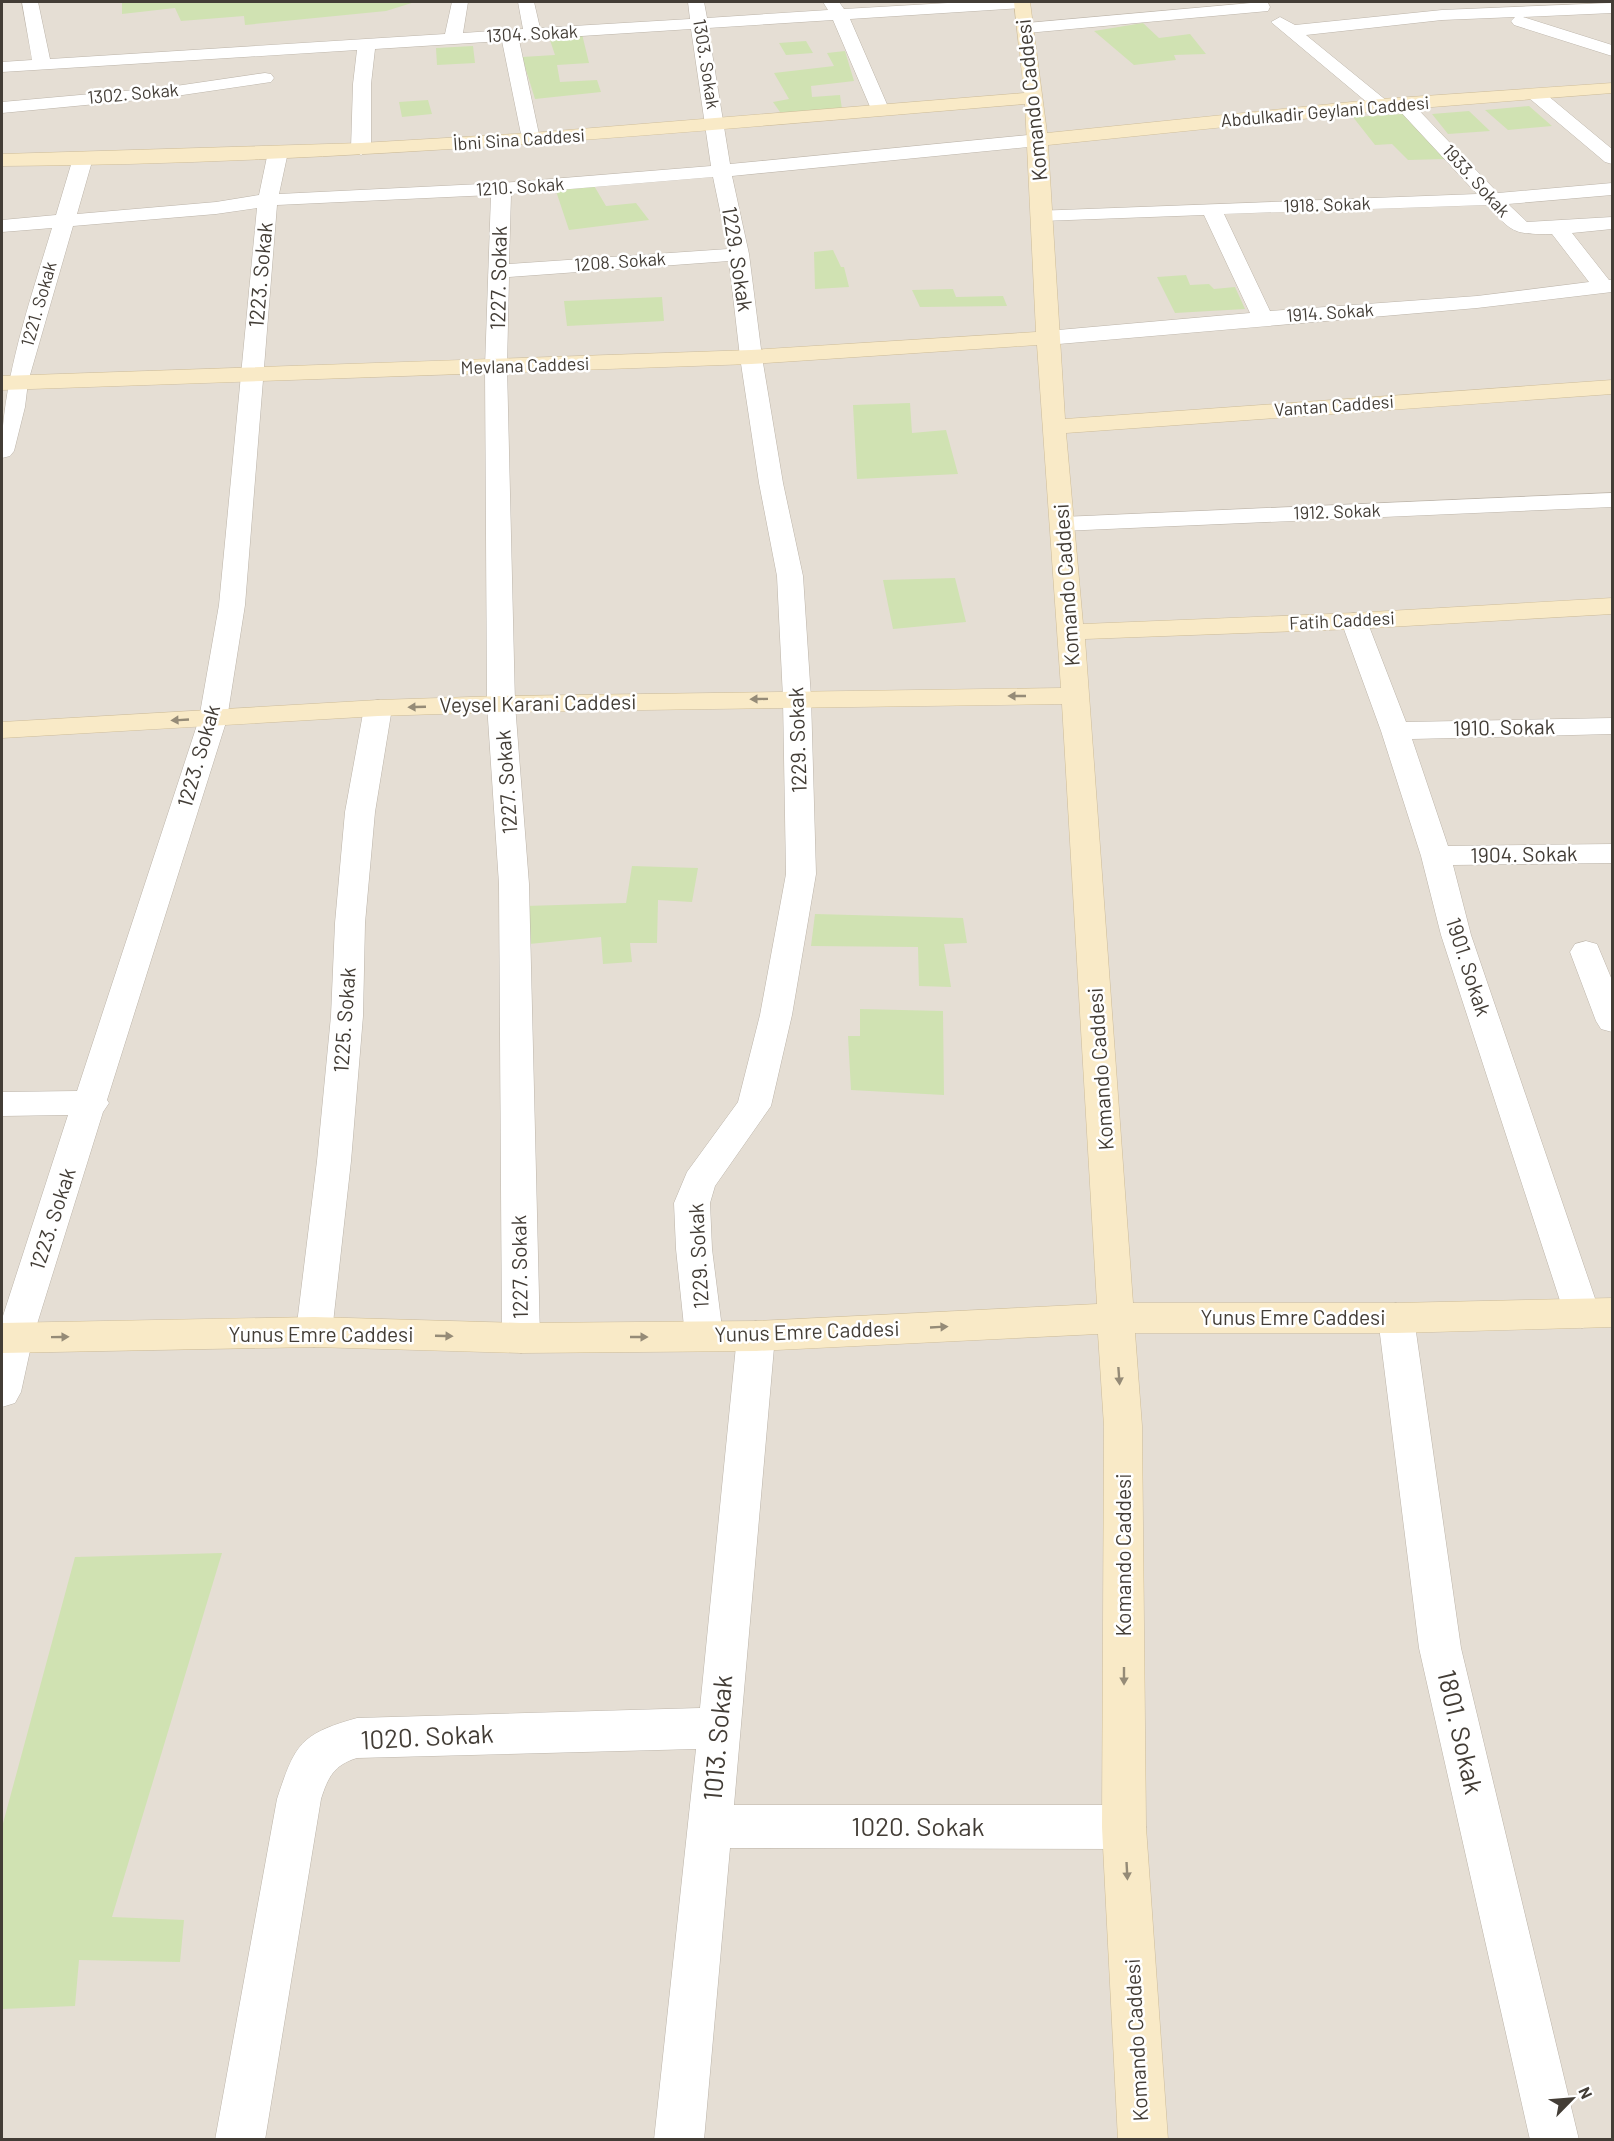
<svg xmlns="http://www.w3.org/2000/svg" width="1614" height="2141" viewBox="0 0 1614 2141" font-family="Barlow,sans-serif">
<style>
.residential{fill:#e5ded4}
.green{fill:#d0e2b2}
.lines{fill:none;stroke-linecap:round;stroke-linejoin:round}
.street-casing{stroke:#bcb4a9;stroke-width:1}
.secondary-casing{stroke:#cdbc99;stroke-width:1}
.street{fill:#fff;fill-rule:evenodd}
.secondary{fill:#f9eac7;fill-rule:evenodd}
.oneway{fill:#958b77}
.labels{text-anchor:middle;stroke-width:5;stroke-linejoin:round;paint-order:stroke}
.far-street-label{font-size:18px;fill:#433d36;stroke:#fff}
.street-label{font-size:21px;fill:#433d36;stroke:#fff}
.near-street-label{font-size:26px;fill:#433d36;stroke:#fff}
</style>
<rect width="100%" height="100%" fill="#f1ede6"/>
<!-- residential -->
<path class="residential" d="M2,2H1612V2139H2Z"/>
<!-- green -->
<path class="green" d="M122,2H415L386,11L245,25L244,16L181,21L175,8L122,14Z
M1143,23L1159,38L1190,34L1206,54L1174,55L1176,60L1134,65L1094,31Z
M582,34L589,63L557,65L560,82L597,80L601,92L535,99L522,57L555,55L549,37Z
M806,41L813,53L786,55L779,43Z
M473,46L475,63L437,65L436,48Z
M845,51L854,81L811,86L812,97L840,95L842,109L782,115L773,102L789,99L774,73L834,66L827,53Z
M428,100L432,114L402,117L399,102Z
M1529,106L1552,126L1508,130L1485,110Z
M1469,111L1490,131L1448,134L1432,114Z
M1403,114L1446,159L1408,160L1392,144L1375,145L1353,117Z
M593,184L606,206L636,203L649,220L569,230L555,188Z
M833,250L841,267H844L849,287L815,289L814,252Z
M1186,275L1190,285L1209,284L1214,289L1235,287L1245,309L1175,313L1157,277Z
M953,289L956,297L1003,296L1007,306L920,307L912,290Z
M662,297L664,321L567,326L564,301Z
M910,403L912,433L946,430L958,474L857,479L853,405Z
M955,578L966,622L893,629L883,580Z
M632,866L698,868L692,902L658,900L657,943H630L632,962L603,964L601,937L529,944L525,906L626,903Z
M815,914L963,918L967,943L944,944L951,987L919,986L918,947L811,946Z
M860,1009L943,1011L944,1095L851,1090L848,1036H860Z
M222,1553L112,1917L184,1920L180,1962L79,1960L75,2006L2,2009V1827L75,1557Z"/>
<g class="lines">
<!-- street casing -->
<g class="street-casing">
<path id="street" d="M22,2H38L50,59L445,34L452,2H468L463,33L523,29L518,2H534L540,28L690,19L688,2H704L707,18L828,10L823,2H839L844,9L965,2L1030,3L1022,8L850,19L889,109L880,115L871,109L833,20L708,28L730,164L1038,134L1047,140L1038,146L732,176L749,254L762,357L783,483L803,576L811,698L816,874L792,1015L771,1106L715,1186L710,1203L712,1249L723,1336L717,1347L704,1351L691,1347L685,1336L676,1249L674,1203L687,1172L738,1102L760,1015L786,874L783,698L777,576L759,483L740,357L729,261L509,277L507,367L515,704L529,884L540,1338L534,1349L521,1353L508,1349L502,1338L499,884L487,704L485,367L491,195L277,205L245,605L227,719L107,1100L109,1103L103,1112L33,1337L21,1392L15,1403L2,1407V1319L68,1115L2,1116V1092L77,1091L199,719L219,605L257,208L216,214L73,226L28,382L25,407L14,451L10,456L2,458C0,386 31,298 52,228L2,232V220L56,215L73,158L83,152L93,158L77,214L216,202L259,195L268,152L278,146L288,152L279,194L501,183L711,166L691,29L519,40L540,139L531,145L522,139L502,41L375,49L371,84V149L361,155L351,149L353,84L357,50L2,72V62L32,60ZM713,177L728,249L509,264L511,194Z
M1262,2L1268,3L1270,7L1268,11L1027,33L1018,28L1027,23Z
M1612,3V13L1523,17L1612,45V56L1514,25L1511,21L1515,17L1442,20L1306,35L1387,101L1390,105L1381,111L1375,109L1271,22L1280,17L1295,25L1442,10Z
M265,73L271,74L274,78L271,82L169,97L2,113V102L169,87Z
M1535,89L1541,90L1612,149V164L1605,162L1529,98L1526,94Z
M1403,98L1409,100L1498,193L1612,183V195L1508,204L1527,222L1612,217V229L1572,233L1609,280H1612V292L1477,308L1047,345L1039,343L1036,338L1039,333L1047,331L1250,313L1204,215L1042,221L1035,219L1032,215L1035,211L1477,194L1397,108L1394,104ZM1487,205C1513,234 1514,234 1552,234L1589,282L1477,296L1270,311L1224,214Z
M1612,493V507L1062,531L1053,529L1050,524L1053,519L1062,517Z
M1354,613L1363,615L1367,621L1406,722L1612,718V734L1412,739L1448,846L1612,844V863L1453,865L1471,935L1600,1313L1595,1323L1582,1328L1569,1323L1564,1313L1441,935L1421,856L1381,731L1341,621L1345,615Z
M378,700L388,702L392,708L375,812L365,923L363,1016L351,1161L332,1332L327,1343L314,1347L301,1343L296,1332L317,1161L331,1016L335,923L345,812L364,708L368,702Z
M1586,941L1597,944L1612,980V1032L1601,1029L1596,1021L1570,952L1575,944Z
M1396,1303L1409,1308L1414,1318L1461,1648L1579,2140H1530L1419,1648L1378,1318L1383,1308Z
M756,1321L769,1325L775,1336L734,1805H1124L1140,1812L1146,1827L1140,1842L1124,1849L730,1848L704,2140H654L696,1749L357,1758C334,1765 328,1777 321,1799L265,2140H215L277,1799C295,1744 300,1734 357,1718L700,1708L737,1336L743,1325Z"/>
</g>
<!-- secondary casing -->
<g class="secondary-casing">
<path id="secondary" d="M1014,2H1030L1047,133L1381,99L1612,83V93L1381,111L1048,145L1065,419L1612,380V394L1066,433L1083,624L1354,613L1612,598V614L1354,629L1085,639L1133,1303H1396L1612,1298V1327L1396,1333H1135L1142,1426L1146,1827L1168,2140H1118L1102,1827L1104,1426L1098,1334L756,1351L521,1353L314,1347L2,1353V1323L314,1317L521,1323L756,1321L1097,1304L1062,704L501,712L378,716L2,738V722L378,700L501,696L1061,688L1037,345L751,364L2,390V376L751,350L1036,332L1025,104C685,132 344,164 2,166V154L361,143L531,133L1024,93Z"/>
</g>
<!-- street -->
<use href="#street" class="street"/>
<!-- secondary -->
<use href="#secondary" class="secondary"/>
</g>
<!-- one-way arrows -->
<defs><path id="oneway-solid" d="M-6-.8H1V-3.2L6.5 0L1 3.2V.8H-6Z" transform="scale(1.5)"/></defs>
<g class="oneway">
<use href="#oneway-solid" transform="translate(1017 696) rotate(180)"/>
<use href="#oneway-solid" transform="translate(759 699) rotate(179)"/>
<use href="#oneway-solid" transform="translate(417 707) rotate(178)"/>
<use href="#oneway-solid" transform="translate(180 720) rotate(177)"/>
<use href="#oneway-solid" transform="translate(939 1327) rotate(-3)"/>
<use href="#oneway-solid" transform="translate(444 1336) rotate(2)"/>
<use href="#oneway-solid" transform="translate(60 1337) rotate(-1)"/>
<use href="#oneway-solid" transform="translate(639 1337)"/>
<use href="#oneway-solid" transform="translate(1119 1376) rotate(86)"/>
<use href="#oneway-solid" transform="translate(1124 1676) rotate(90)"/>
<use href="#oneway-solid" transform="translate(1127 1871) rotate(87)"/>
</g>
<g class="labels">
<!-- far-street labels -->
<g class="far-street-label">
<text transform="translate(532 34) rotate(-3)" y="6">1304. Sokak</text>
<text transform="translate(706 64) rotate(81)" y="6">1303. Sokak</text>
<text transform="translate(133 94) rotate(-5)" y="6">1302. Sokak</text>
<text transform="translate(1325 112) rotate(-5)" y="6">Abdulkadir Geylani Caddesi</text>
<text transform="translate(519 140) rotate(-4)" y="6">İbni Sina Caddesi</text>
<text transform="translate(1476 181) rotate(48)" y="6">1933. Sokak</text>
<text transform="translate(520 187) rotate(-4)" y="6">1210. Sokak</text>
<text transform="translate(1327 205) rotate(-2)" y="6">1918. Sokak</text>
<text transform="translate(620 262) rotate(-4)" y="6">1208. Sokak</text>
<text transform="translate(39 304) rotate(-74)" y="6">1221. Sokak</text>
<text transform="translate(1330 313) rotate(-4)" y="6">1914. Sokak</text>
<text transform="translate(525 366) rotate(-2)" y="6">Mevlana Caddesi</text>
<text transform="translate(1334 406) rotate(-4)" y="6">Vantan Caddesi</text>
<text transform="translate(1337 512) rotate(-2)" y="6">1912. Sokak</text>
<text transform="translate(1342 621) rotate(-3)" y="6">Fatih Caddesi</text>
</g>
<!-- street labels -->
<g class="street-label">
<text transform="translate(1032 100) rotate(-96)" y="7">Komando Caddesi</text>
<text transform="translate(737 259) rotate(81)" y="7">1229. Sokak</text>
<text transform="translate(261 275) rotate(-85)" y="7">1223. Sokak</text>
<text transform="translate(499 278) rotate(-89)" y="7">1227. Sokak</text>
<text transform="translate(1067 585) rotate(-94)" y="7">Komando Caddesi</text>
<text transform="translate(538 704) rotate(-1)" y="7">Veysel Karani Caddesi</text>
<text transform="translate(1504 728) rotate(-1)" y="7">1910. Sokak</text>
<text transform="translate(798 740) rotate(-92)" y="7">1229. Sokak</text>
<text transform="translate(199 756) rotate(-74)" y="7">1223. Sokak</text>
<text transform="translate(507 782) rotate(-94)" y="7">1227. Sokak</text>
<text transform="translate(1524 855) rotate(-1)" y="7">1904. Sokak</text>
<text transform="translate(1468 967) rotate(72)" y="7">1901. Sokak</text>
<text transform="translate(345 1020) rotate(-86)" y="7">1225. Sokak</text>
<text transform="translate(1101 1069) rotate(-94)" y="7">Komando Caddesi</text>
<text transform="translate(53 1219) rotate(-72)" y="7">1223. Sokak</text>
<text transform="translate(699 1256) rotate(-93)" y="7">1229. Sokak</text>
<text transform="translate(520 1267) rotate(-91)" y="7">1227. Sokak</text>
<text x="1293" y="1325">Yunus Emre Caddesi</text>
<text transform="translate(807 1332) rotate(-2)" y="7">Yunus Emre Caddesi</text>
<text x="321" y="1342">Yunus Emre Caddesi</text>
<text transform="translate(1124 1555) rotate(-90)" y="7">Komando Caddesi</text>
<text transform="translate(1137 2040) rotate(-93)" y="7">Komando Caddesi</text>
</g>
<!-- near-street labels -->
<g class="near-street-label">
<text transform="translate(1460 1732) rotate(77)" y="9">1801. Sokak</text>
<text transform="translate(427 1737) rotate(-3)" y="9">1020. Sokak</text>
<text transform="translate(718 1738) rotate(-85)" y="9">1013. Sokak</text>
<text x="918" y="1836">1020. Sokak</text>
</g>
</g>
<!-- border -->
<rect width="1614" height="2141" fill="none" stroke="#433d36" stroke-width="6"/>
<!-- north arrow -->
<g transform="translate(1572 2099) rotate(65)" stroke="#ffffff" stroke-width="4.5" paint-order="stroke">
<path d="M0-4.5L10 22L0 15L-10 22Z" fill="#433d36"/>
<text y="-9" font-size="16" font-weight="bold" text-anchor="middle" fill="#433d36">N</text>
</g>
</svg>
